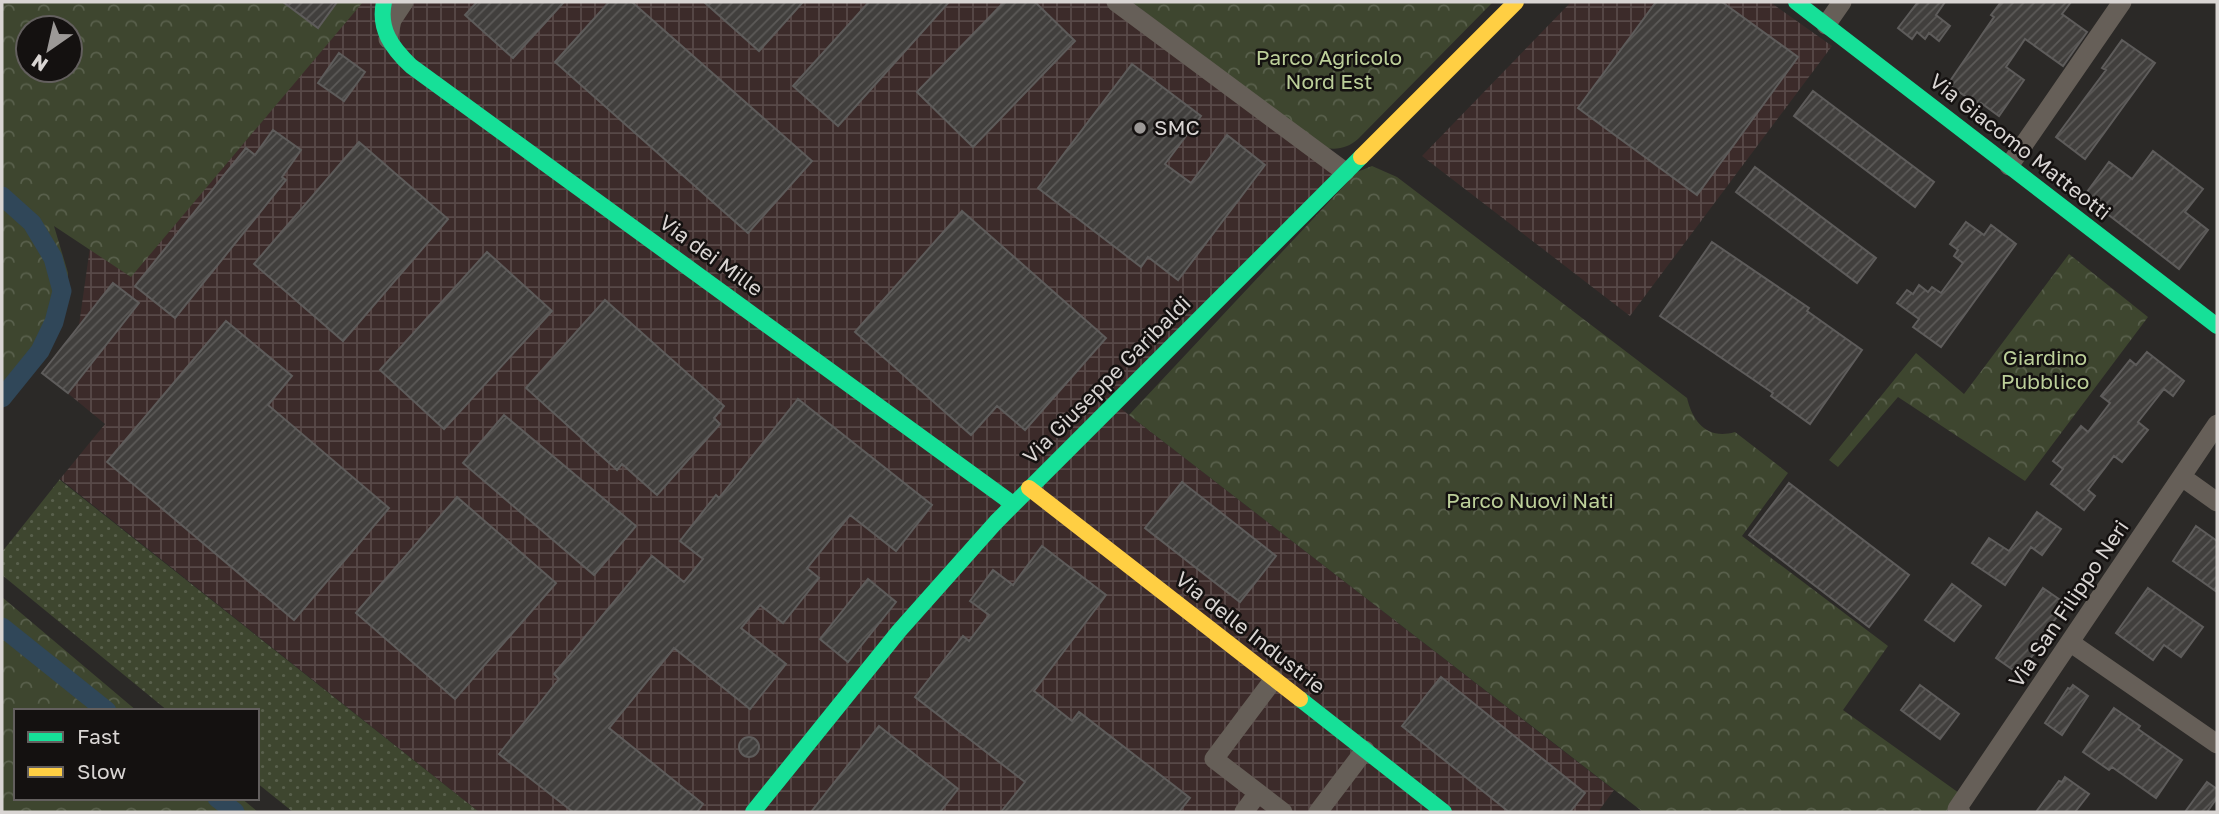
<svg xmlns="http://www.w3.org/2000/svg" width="2219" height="814" viewBox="0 0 2219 814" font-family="'Golos Text',sans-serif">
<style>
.industrial{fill:url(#industrial-grid)}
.grass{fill:url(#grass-dots)}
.park{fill:url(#park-crowns);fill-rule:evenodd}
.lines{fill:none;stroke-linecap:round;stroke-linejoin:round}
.canal{stroke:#304759;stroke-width:19}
.building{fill:url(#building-hatch);stroke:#5e5c5b;stroke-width:2}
.street{stroke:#665f58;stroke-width:19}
.fast{stroke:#16e098;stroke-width:16}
.slow{stroke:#ffcf43;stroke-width:16}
.poi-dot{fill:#9c9997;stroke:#141110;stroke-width:2.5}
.labels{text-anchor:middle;stroke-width:5;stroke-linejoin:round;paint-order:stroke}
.park-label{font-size:21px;fill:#bccf99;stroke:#141110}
.poi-label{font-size:21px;fill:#d9d5d3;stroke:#141110;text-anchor:start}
.street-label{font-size:21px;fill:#d9d5d3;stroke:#141110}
</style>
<defs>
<pattern id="industrial-grid" width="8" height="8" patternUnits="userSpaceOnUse" patternTransform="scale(1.75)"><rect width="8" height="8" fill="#3c2b2a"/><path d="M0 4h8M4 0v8" fill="none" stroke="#584948"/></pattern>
<pattern id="grass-dots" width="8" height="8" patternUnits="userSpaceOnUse" patternTransform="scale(1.75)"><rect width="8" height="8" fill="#3e462f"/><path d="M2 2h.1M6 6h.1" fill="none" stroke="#59604c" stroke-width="1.8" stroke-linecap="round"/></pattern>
<pattern id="park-crowns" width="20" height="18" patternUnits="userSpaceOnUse" patternTransform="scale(1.75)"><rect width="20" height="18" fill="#3e462f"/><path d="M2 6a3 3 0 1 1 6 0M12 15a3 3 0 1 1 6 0" fill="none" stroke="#59604c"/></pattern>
<pattern id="building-hatch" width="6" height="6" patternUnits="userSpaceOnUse" patternTransform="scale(1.75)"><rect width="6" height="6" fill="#413f3d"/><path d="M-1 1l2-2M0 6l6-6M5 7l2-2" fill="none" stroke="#5c5a58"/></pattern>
</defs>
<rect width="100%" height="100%" fill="#2b2927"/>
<!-- industrial -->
<path class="industrial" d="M270,2H1107L1339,174L1111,401L1614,790L1598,812H479L60,479L105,424L42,372L79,325L90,247Z
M1571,2H1770L1832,46L1630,316L1422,156Z"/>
<!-- grass -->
<path class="grass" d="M60,479V480L479,812H293L257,783V711H168L2,575V552Z"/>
<!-- park -->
<path class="park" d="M2,2H363L131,277L54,226L68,273V294L61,325L55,339L2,398ZM28,28H70V70H28Z
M1132,2H1493L1358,139C1346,150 1331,151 1317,145Z
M1372,166L1397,177L1687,398C1693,423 1708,440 1735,432L1788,473L1742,536L1888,646L1843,710L1959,793L1946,812H1643L1129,415L1357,172Z
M2069,254L2148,317L2025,481L1898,397L1838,467L1829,460L1916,353L1964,394Z
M2,597L137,711H16V798H241L258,812H2Z"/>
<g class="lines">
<!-- canal -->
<path class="canal" d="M2,196L32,223L53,258L62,291L54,322L40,351L2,398
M2,627L107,711
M217,798L235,812"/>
</g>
<!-- building -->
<path class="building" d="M283,2H337L318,28Z
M477,2H564L513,58L465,15Z
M609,2H632L812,161L748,233L555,62Z
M704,2H803L759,51Z
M869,2H949L838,126L793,86Z
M1004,2H1035L1075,41L973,147L917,92Z
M1656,2H1722L1798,57L1697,195L1578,108Z
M1918,2H1945L1936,15L1950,26L1939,41L1929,33L1925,39L1917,32L1912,39L1898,28Z
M2001,2H2071L2062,14L2087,32L2063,66L2025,39L2006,67L2024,80L1999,116L1981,103L1979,106L1948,84L1994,17L1991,15Z
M2122,40L2155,63L2085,159L2056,137L2106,70L2102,68Z
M339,53L365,72L344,101L318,83Z
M1132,64L1201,116L1165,164L1191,183L1227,135L1265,165L1178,280L1148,257L1141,267L1038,188Z
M1813,91L1934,182L1915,207L1794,116Z
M273,130L301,150L282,177L286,180L175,318L135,286L246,148L255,155Z
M359,142L448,219L343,341L254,264Z
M2153,151L2203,189L2185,212L2208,230L2179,269L2084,196L2109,162L2132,179Z
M1755,167L1876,258L1857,283L1736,192Z
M962,211L1106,338L1025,430L997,406L971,435L855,332Z
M1966,222L1984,235L1991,225L2016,244L1941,347L1913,327L1919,319L1897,303L1907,290L1913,294L1919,285L1928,292L1932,287L1941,293L1963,263L1954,256L1958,250L1950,244Z
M1712,242L1809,308L1807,311L1862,350L1810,424L1771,396L1773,393L1660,316Z
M487,252L552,311L444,429L380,370Z
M113,283L139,303L68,393L42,373Z
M605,300L724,406L714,418L720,424L657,495L622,464L617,470L526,388Z
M226,321L292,376L268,405L389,508L294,620L107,462Z
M2147,352L2184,381L2173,396L2164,389L2138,422L2148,430L2122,462L2114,456L2088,490L2095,496L2084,510L2051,484L2063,469L2053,461L2081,426L2088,432L2110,403L2101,396L2130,360L2136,365Z
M798,399L932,505L896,551L850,515L807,568L819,578L783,623L760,605L741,628L786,664L750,709L674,648L609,728L703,804L697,812H573L499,754L559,679L554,674L652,556L684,582L703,559L680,541L716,495L719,498Z
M504,415L636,526L594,575L463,463Z
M1182,482L1276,556L1240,602L1145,528Z
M1789,483L1909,575L1869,627L1749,535Z
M457,497L556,583L455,699L356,613Z
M2037,512L2061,529L2042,555L2031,547L2005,585L1972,563L1989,538L2009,551Z
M2196,526L2217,541V592L2173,561Z
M1042,546L1106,595L1034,691L1072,721L1079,712L1190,798L1179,812H1001L1025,782L915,697L963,636L969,641L989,615L970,601L993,570L1013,585Z
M868,579L896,602L848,662L820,639Z
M1952,584L1981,606L1954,641L1925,620Z
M2043,588L2066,604L2036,646L2038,648L2019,674L1996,658Z
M2148,588L2203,627L2181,657L2164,645L2153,660L2116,633Z
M1441,677L1585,793L1570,812H1509L1402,726Z
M1920,685L1959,714L1940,739L1901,710Z
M2073,685L2088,696L2062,735L2045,723L2068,688L2070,689Z
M2114,708L2140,726L2138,729L2182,760L2156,798L2112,767L2109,770L2083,752Z
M879,726L958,789L940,812H811Z
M739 747a10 10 0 1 1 20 0a10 10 0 1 1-20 0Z
M2065,777L2089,794L2075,812H2036L2059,781L2062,782Z
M2207,782L2217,789V798L2207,812H2185Z"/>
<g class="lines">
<!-- street -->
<path class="street" d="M1116,2L1345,172
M1826,25L1842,2
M388,39L392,20L404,2
M2009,166L2122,2
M2182,477L2217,502
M2071,643L2217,744
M1274,679L1214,759L1283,812
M1244,812L1258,793
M1318,812L1365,750
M1961,812L1957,809L2217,424"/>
<!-- fast -->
<path class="fast" d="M384,2C378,29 392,48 411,66L1013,504
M1796,2L2217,326
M1300,699L1444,812
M753,812L899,631L996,522L1361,157"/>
<!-- slow -->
<path class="slow" d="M1361,157L1516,2
M1029,488L1300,699"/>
</g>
<!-- markers -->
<circle class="poi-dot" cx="1140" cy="128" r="7"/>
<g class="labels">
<!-- park labels -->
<g class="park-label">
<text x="1329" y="65">Parco Agricolo<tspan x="1329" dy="24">Nord Est</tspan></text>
<text x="2045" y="365">Giardino<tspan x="2045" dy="24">Pubblico</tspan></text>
<text x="1530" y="508">Parco Nuovi Nati</text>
</g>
<!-- poi labels -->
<g class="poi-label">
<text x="1154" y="135">SMC</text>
</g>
<!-- street labels -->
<g class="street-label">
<text transform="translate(2020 147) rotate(38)" y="7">Via Giacomo Matteotti</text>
<text transform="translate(711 256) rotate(36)" y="7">Via dei Mille</text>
<text transform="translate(1107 380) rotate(-45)" y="7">Via Giuseppe Garibaldi</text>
<text transform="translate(2069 604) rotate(-56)" y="7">Via San Filippo Neri</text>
<text transform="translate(1250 633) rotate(38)" y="7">Via delle Industrie</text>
</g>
</g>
<!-- border -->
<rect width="2219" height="814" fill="none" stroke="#d9d5d3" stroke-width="7"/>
<!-- legend -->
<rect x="14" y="709" width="245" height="91" fill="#141110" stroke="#635f5e" stroke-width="2"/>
<rect x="28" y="732" width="35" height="10" fill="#16e098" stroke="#635f5e" stroke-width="2"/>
<text x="77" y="744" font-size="21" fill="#d9d5d3">Fast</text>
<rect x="28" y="767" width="35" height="10" fill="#ffcf43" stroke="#635f5e" stroke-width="2"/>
<text x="77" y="779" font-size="21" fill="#d9d5d3">Slow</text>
<!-- north arrow -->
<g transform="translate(49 49) rotate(214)"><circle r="33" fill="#141110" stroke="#635f5e" stroke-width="2"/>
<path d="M0-5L12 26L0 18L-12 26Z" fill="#9c9997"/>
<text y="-10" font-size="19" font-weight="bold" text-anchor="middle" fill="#d9d5d3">N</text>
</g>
</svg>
